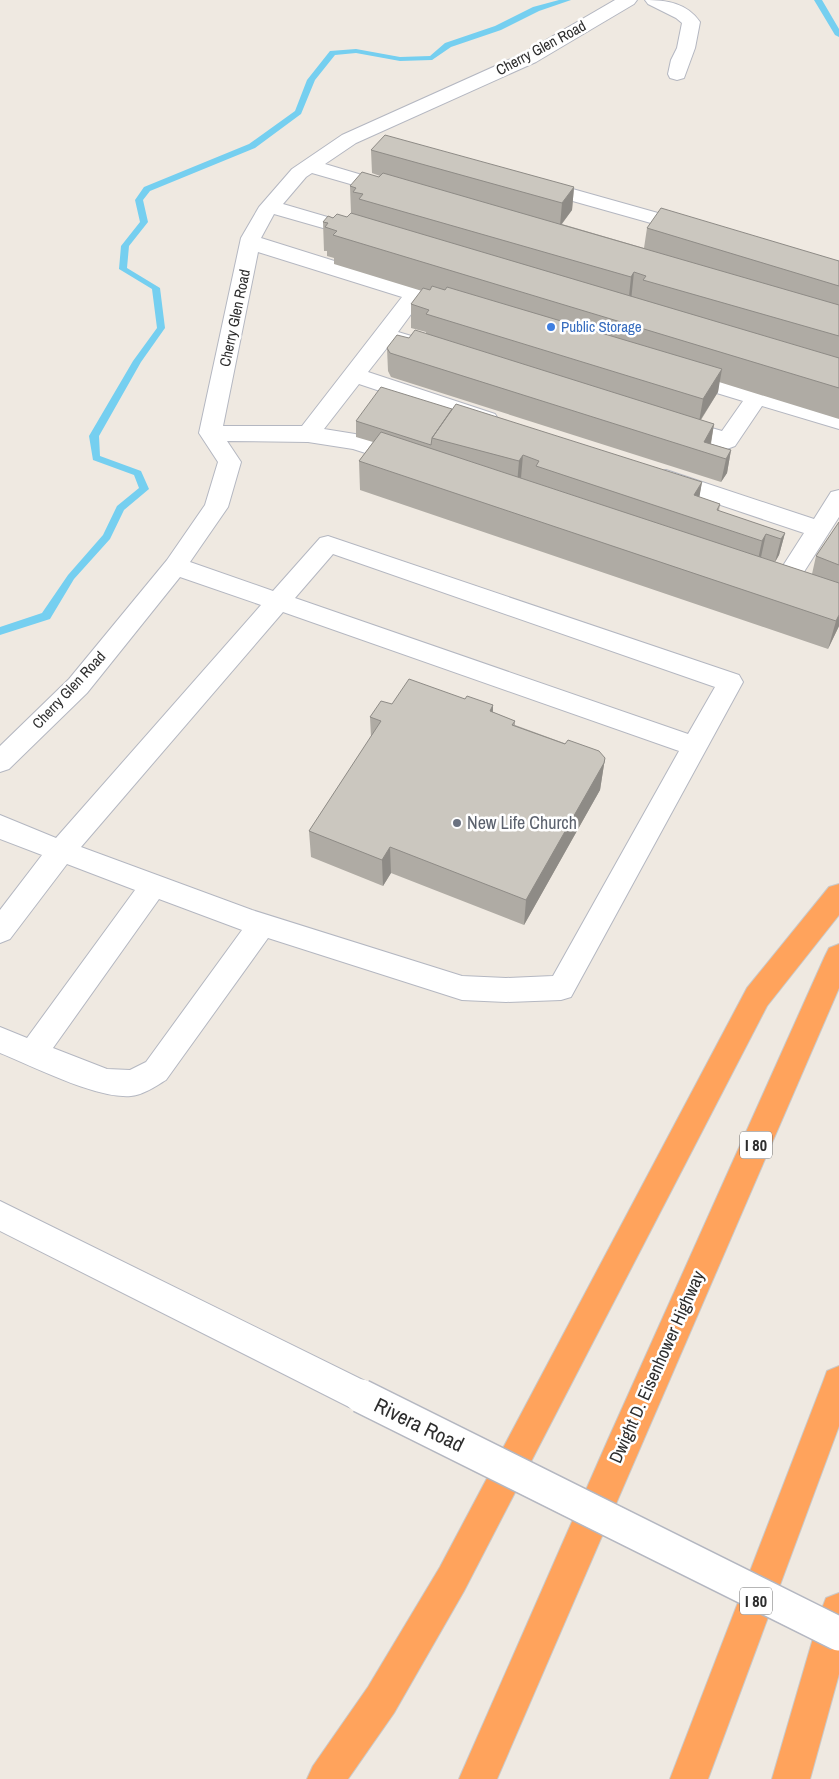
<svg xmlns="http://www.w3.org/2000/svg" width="839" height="1779" viewBox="0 0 839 1779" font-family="'Archivo Narrow',sans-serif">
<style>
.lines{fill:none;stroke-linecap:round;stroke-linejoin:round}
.stream{fill:#75cff0;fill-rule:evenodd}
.minor-casing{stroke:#b4b7c1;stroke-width:2}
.highway-casing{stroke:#c9c9c9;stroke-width:2}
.minor{fill:#fff;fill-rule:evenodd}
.highway{fill:#ffa35c;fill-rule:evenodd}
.minor-bridge-casing{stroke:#b4b7c1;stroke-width:36;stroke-linecap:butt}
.minor-bridge{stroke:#fff;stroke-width:33}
.wall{fill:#afaba4}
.shaded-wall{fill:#8e8b86}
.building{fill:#cbc7bf;stroke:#8e8b86}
.shop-dot{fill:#3f7fe0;stroke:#fff;stroke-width:2}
.worship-dot{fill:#6b7280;stroke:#fff;stroke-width:2}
.labels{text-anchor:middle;stroke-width:5;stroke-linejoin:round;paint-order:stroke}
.far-street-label{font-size:15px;fill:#2e2e2e;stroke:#fff}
.far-shop-label{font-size:15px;fill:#366cbe;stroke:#fff;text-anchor:start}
.shield{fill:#fff;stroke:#6d6d6d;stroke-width:1}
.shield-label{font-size:16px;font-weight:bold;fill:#2e2e2e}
.worship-label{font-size:18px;fill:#5b616d;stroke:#fff;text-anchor:start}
.street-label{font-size:18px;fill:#2e2e2e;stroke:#fff}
.near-street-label{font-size:21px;fill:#2e2e2e;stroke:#fff}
</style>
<rect width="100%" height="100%" fill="#efe9e1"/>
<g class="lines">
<!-- stream -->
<path class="stream" d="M559,0H571L539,11L501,30L451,47L432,60L400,61L356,53L335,55L315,80L301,114L255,148L150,191L143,200L148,222L129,246L127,268L160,288L165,328L141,362L99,436L100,456L141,471L149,489L124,510L110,539L74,579L50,619L0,635V627L42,613L68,575L103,535L117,506L139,488L134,475L93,460L89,436L133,361L157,328L152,289L119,269L121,246L140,222L135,200L144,187L249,144L295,111L307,80L330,51L356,49L400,57L430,56L445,43L495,26L533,7Z
M814,0H822L839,29V37L835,35Z"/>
<!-- minor casing -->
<g class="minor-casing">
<path id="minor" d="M615,0H637L634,4L536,62L356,143L325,164L399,186L402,190L399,194L392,196L312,173L306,177L283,204L365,228L368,232L365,236L358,238L274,214L261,238L462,301L466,306L462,311L455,313L420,302L398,332L438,344L441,349L438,354L430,356L390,344L368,372L495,414L498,419L495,424L487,426L479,424L359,384L324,429L355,434L414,453L417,458L414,463L406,466L353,449L308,442L227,441L241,462L228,507L190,562L273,591L320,538L328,536L739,675L743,682L571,997L561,1000L506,1002L462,1000L268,938L166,1080C156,1086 143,1095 131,1096C96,1099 35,1067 0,1053V1027L27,1038L135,890L67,864L10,939L0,943V910L42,855L0,839V815L56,838L261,605L180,577L87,693L9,769L0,772V746L69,679L167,560L205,505L218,462L199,433L241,238L259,207L292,169L342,135L522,54ZM258,252L402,297L302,426H223ZM333,554L715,687L688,734L295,598ZM283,612L679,751L553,976L506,978L462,976L252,910L81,847ZM159,899L242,930L146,1062L130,1070L107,1069L53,1048Z
M645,0C667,0 687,3 700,22L695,48L684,78L677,80L670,78L668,74L671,60L677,48L682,23L676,18L648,4Z
M537,179L697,224L700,228L697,232L690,234L530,189L527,185L530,181Z
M682,368L839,414V429L762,406L735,446L727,449L669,430L666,425L669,420L677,418L722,431L743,401L674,380L671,375L674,370Z
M666,470L814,519L831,492L839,490V517L793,589L784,592L756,582L753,576L756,570L765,567L779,572L804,533L658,484L654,478L658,472Z
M0,1201L373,1385L378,1396L373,1407L361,1412L349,1407L0,1231Z"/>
</g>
<!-- highway casing -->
<g class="highway-casing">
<path id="highway" d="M839,884V915L767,1006L464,1591L394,1713L348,1779H307L313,1766L368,1687L440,1567L747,988L829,887Z
M839,944V988L497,1779H459L607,1442L825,956L829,948Z
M839,1366V1426L708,1779H670L823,1382L827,1371Z
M839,1593V1674L810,1779H772L821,1611L826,1598Z"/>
</g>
<!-- minor -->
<use href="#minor" class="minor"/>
<!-- highway -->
<use href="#highway" class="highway"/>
<!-- minor-bridge casing -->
<g class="minor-bridge-casing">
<path id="minor-bridge" d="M361,1396L839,1634"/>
</g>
<!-- minor-bridge -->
<use href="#minor-bridge" class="minor-bridge"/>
</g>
<!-- wall -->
<path class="wall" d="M371,150L574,187L572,210L562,224L644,248L647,228L839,261V419L719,382L718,392L701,420L714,424L711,444L731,450L727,473L721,482L391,377L388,371L387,348L409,338L426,334V332L411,328V304L422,291L334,264V258L327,256V251H324L323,222L333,218L347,217L351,213L350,186L379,177L380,176L372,173Z
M452,409L702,482L699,497L720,504L719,511L785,533L779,555L775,562L812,574L816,556L839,522V626L828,649L360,490L359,461L373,442L356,437V421Z
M465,699L493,705V712L515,721V725L605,758L600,790L524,925L391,873L383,886L311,857L309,831L371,737L370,717Z"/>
<!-- shaded-wall -->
<path class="shaded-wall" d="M574,187L572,210L560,226L562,203Z
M634,272L631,301L628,306L631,277Z
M722,369L718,392L699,422L703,399Z
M714,424L710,447L704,442Z
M731,450L727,473L721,482L726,459Z
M523,455L521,478L517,484L519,461Z
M702,482L698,505L690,518L694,495Z
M785,533L779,555L775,562L781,539Z
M766,534L761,557L757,564L762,541Z
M839,615V626L828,649L836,621Z
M493,705L492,732L490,711Z
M605,758L600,790L524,925L526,900Z
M390,847L391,873L383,886L382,860Z"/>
<!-- building -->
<path class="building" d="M385,135L574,187L562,203L371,150Z
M362,172L379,177L383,173L839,305V336L643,280L646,276L634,272L631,277L359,199L363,194L353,192L356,188L350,186Z
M661,208L839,261V286L647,228Z
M351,213L839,358V388L333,235L337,231L325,227L328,223L323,222L328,216L333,218L337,214L347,217Z
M432,286L445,290L447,287L722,369L703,399L426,314L429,310L411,304L423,288L430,290Z
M415,330L714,424L704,442L731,450L726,459L390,353L387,348L397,335L409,338Z
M381,387L452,409L432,438L431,445L356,421Z
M456,404L702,482L694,495L720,504L717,510L785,533L781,539L766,534L762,541L536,466L539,461L523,455L519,461L432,438Z
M381,432L839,583V615L836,621L359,461Z
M839,522V565L816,556Z
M409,679L465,699L467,696L493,705L490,711L515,721L512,725L565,744L568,740L599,751L605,758L604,763L526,900L390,847L382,860L309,831L381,721L370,717L381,701L392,704Z"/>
<!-- markers -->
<circle class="shop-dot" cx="551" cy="327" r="5"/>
<circle class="worship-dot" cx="457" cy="823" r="5"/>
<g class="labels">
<!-- far-street labels -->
<g class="far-street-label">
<text transform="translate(541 48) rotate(-28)" y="5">Cherry Glen Road</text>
<text transform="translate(235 318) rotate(-78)" y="5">Cherry Glen Road</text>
<text transform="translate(69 690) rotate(-47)" y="5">Cherry Glen Road</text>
</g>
<!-- far-shop labels -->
<g class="far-shop-label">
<text x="561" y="332">Public Storage</text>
</g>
<!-- shield labels -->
<g class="shield">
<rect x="740" y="1131.5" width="32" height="27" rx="4"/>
<rect x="740" y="1587.5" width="32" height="27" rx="4"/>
</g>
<g class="shield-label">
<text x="756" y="1151">I 80</text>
<text x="756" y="1607">I 80</text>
</g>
<!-- worship labels -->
<g class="worship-label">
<text x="467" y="829">New Life Church</text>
</g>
<!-- street labels -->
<g class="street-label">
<text transform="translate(657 1367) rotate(-66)" y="6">Dwight D. Eisenhower Highway</text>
</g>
<!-- near-street labels -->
<g class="near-street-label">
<text transform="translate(419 1425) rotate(26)" y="7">Rivera Road</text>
</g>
</g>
</svg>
